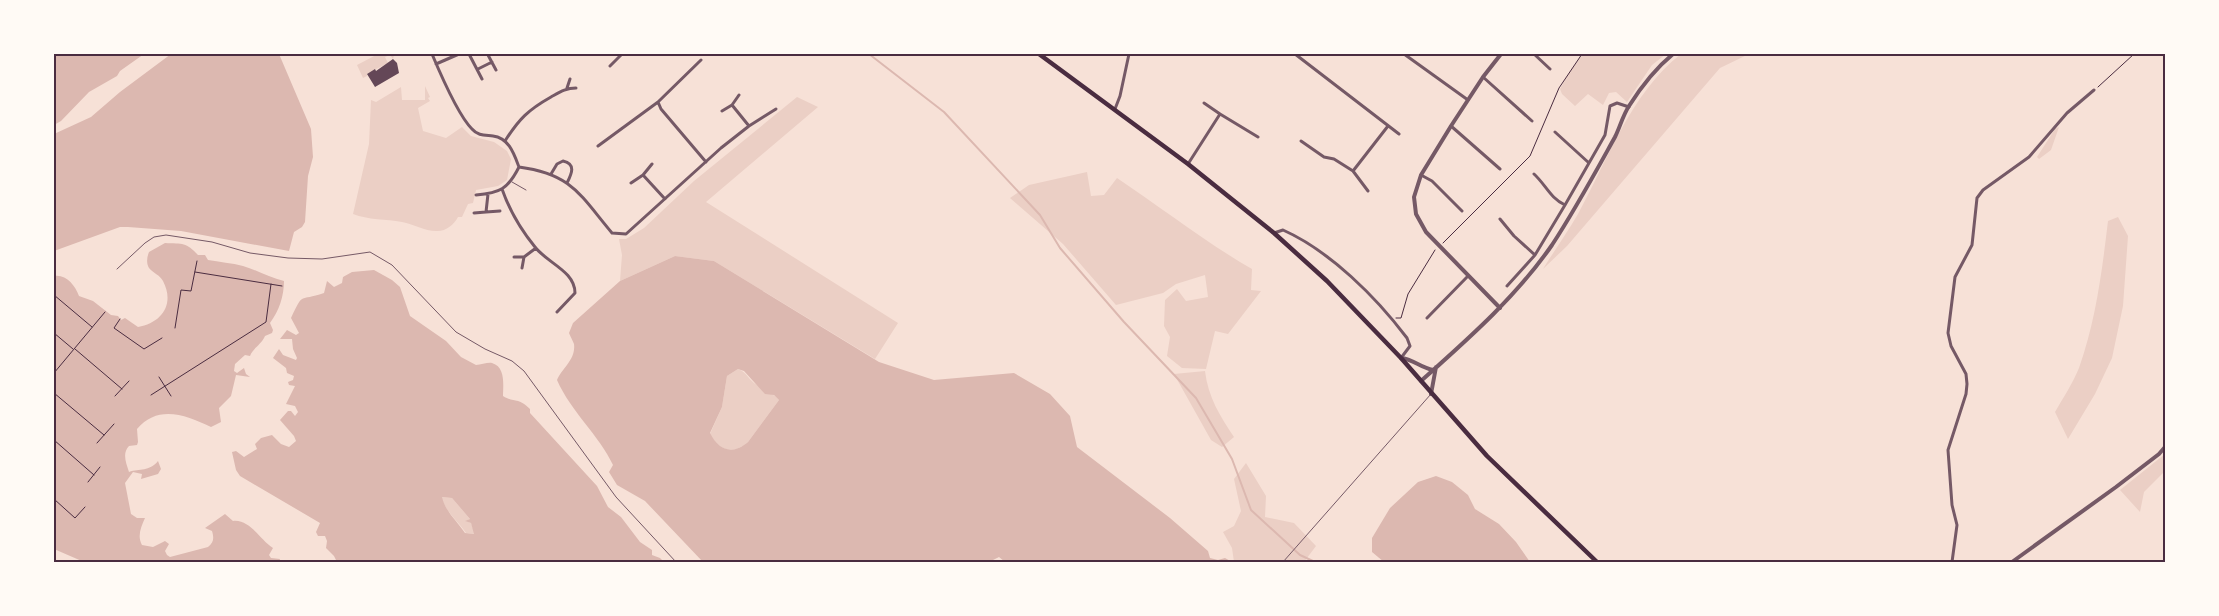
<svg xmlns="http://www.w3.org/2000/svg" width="2219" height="616" viewBox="0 0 2219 616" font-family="'Exo 2',sans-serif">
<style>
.green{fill:#ebcfc5}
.water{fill:#dcb8b0;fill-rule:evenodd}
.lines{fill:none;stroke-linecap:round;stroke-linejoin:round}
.stream{stroke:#dcb8b0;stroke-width:2}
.building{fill:#644757}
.path{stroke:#4a2c40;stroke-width:1}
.service{stroke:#755966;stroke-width:1}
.minor{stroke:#755966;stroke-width:3}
.tertiary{stroke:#755966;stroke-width:4}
.primary{stroke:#4a2c40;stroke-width:4.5}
.neatline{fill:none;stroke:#4a2c40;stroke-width:2}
</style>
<rect width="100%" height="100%" fill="#f7e1d7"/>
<!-- green -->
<path class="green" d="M378,54L394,55L393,59L390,55L385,57L388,63L367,74V76L363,78L357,65Z
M1583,54H1666L1652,65L1627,102L1616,92L1609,93L1603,105L1588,94L1575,106L1562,94L1560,89L1570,71Z
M1681,54H1749L1720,68L1567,246L1543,269C1554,251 1567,233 1578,214C1608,159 1631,93 1681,54Z
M425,86L430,97L428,98L430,101L418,108L423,131L446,138L462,127L471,136L494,142L507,151L511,159L507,180L498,186L476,190L473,203L468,204L462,217H458C454,225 445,232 436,231C425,231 413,224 402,222C386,219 368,220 353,214L369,144L371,100L376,102L401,87L402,100H425Z
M797,97L818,107L706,202L898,323L875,359L714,261L675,256L620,281L622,255L619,239H626L644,228L694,181Z
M2059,127L2051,150L2039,159L2037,157L2055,129Z
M1087,172L1091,196L1104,195L1117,178C1162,208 1205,242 1252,269L1251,290L1261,291L1228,334L1215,331L1206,369L1182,368L1167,356L1170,337L1164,326L1165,300L1177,289L1186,301L1208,297L1205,275L1176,284L1163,293L1116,305L1063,244L1010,198L1029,185Z
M2118,217L2128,236L2123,306L2112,358L2095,394L2068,439L2055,412C2063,398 2073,383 2079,368C2096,320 2102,271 2108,221Z
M738,369C746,372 748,378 754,383C762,389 772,392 779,400L748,442C733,455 719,451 710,434L722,407L727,376Z
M1205,371C1208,397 1220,416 1234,437L1222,447L1211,440L1174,374Z
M2165,454V471L2144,492L2140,512L2120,490Z
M1246,463L1266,496L1265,517L1294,523L1316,546L1304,562H1234L1232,548L1223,532L1234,526L1241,511L1234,479Z
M441,497L452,498L470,519L466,521L471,523L475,534L466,533C457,520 446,512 441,497Z"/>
<!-- water -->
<path class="water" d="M54,54H144L120,71L117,76L89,92L61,121L54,125Z
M171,54H279L311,129L313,157L308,176L305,222L302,227L294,232L289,251L181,231L128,227H120L54,251V134L91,117L120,92Z
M165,243C183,244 186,242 198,255H205L208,260C219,262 232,263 243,266C257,270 270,278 284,281C284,296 279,311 270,323L273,330L272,333L265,336C261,345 253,348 250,356L245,355L235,364L234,371L237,373L244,368L246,374L250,377L236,375L231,396L219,408L221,422L211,427C186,415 158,404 137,429L138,442L137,445L129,446C122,453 126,463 129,472C140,468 149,472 158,461L161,469L158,474L141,479L142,474L133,472L125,483L131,514L137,518H145C141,527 137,536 142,545L153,547L165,541L169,544L165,551L167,555L170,557L208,547C214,542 214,538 212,531L205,528L225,514L233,521C250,519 260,540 273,548L269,555L271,558L280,559L279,562H84L54,549V276C66,274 75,285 79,296L93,301L111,315L118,316L121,320L125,318L138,327C162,323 175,304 163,281C160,275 153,273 149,268C146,263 147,257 149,252Z
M675,256L714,261L879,362L934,380L1014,373L1050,394L1070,416L1077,447L1170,518L1208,551L1210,558L1218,560L1225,558L1232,562H1005L999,557L989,562H703L645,501L617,485L609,472L613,465C599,435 571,412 557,380C562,368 576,360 574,344C573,341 570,336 569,333L573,323L620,281ZM738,369L744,371L765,394L774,395L779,400L748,442C733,455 719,451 710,433L722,407L727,376Z
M374,270L392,280L400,287L410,316L446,341L461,357L476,365C481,365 488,362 492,363C506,367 503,386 503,396C514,403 518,397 530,409V413L597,486L608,507L621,517L640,542L652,550V555L660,558L664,562H337L334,556L326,548L327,541L325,536H318L316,532L320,523L240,476L236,470L232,452L236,451L244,457L257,449L255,444L261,438L272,435L281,444L289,447L296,441L294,436L280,420L288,411H291L295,416L298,412L295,406L286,404L295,386L289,385L288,382L293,380L294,376L287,373L286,368L273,358L279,349L283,355L296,360L297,358L293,349L292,339H280L287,330L296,335L299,333L291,318C304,291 298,302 324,293L327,281L334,287L342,283L343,277L352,272ZM442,497L452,498L470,519L465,521L471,523L474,534L465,533C457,521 445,511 442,497Z
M1436,476L1452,482L1468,495L1475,509L1499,524L1516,542L1530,562H1384L1372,552V538L1390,508L1418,482Z"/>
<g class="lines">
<!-- stream -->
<path class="stream" d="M869,54L944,112L1040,215L1060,248L1124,322L1196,398L1232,459L1251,510L1300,555L1315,562"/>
</g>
<!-- building -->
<path class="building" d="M393,59L397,63L399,73L375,87L367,74L375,69L376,71Z"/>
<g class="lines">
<!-- path -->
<path class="path" d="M2098,87L2134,54
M1443,243L1530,156L1559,88L1582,54
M195,272L282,286
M54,295L92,327
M1396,318H1401L1408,294L1435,250
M120,319L114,328L144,349L162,338
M175,328L181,290L191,291L197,261
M54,333L73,349
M75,349L122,389
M54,373L105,312
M159,377L171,396
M54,393L104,435
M151,395L266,322L271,284
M115,396L129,381
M54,440L94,475
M97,443L114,424
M88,482L100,467
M54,499L75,518L85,507"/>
<!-- service -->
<path class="service" d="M512,182L526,190
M117,269L145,243L154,237L166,235L212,242L250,253L288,258L322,259L370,252L392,265L456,332L485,349L512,361L524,371L616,497L676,562
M1283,562L1431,394"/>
<!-- minor -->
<path class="minor" d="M364,54H365
M432,54C440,73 458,115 472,129C478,136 485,135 493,136C509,138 514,154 519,167C508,189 500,193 476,195
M469,54L482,79
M1295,54L1399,134
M1404,54L1468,100
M1534,54L1550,69
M488,55L496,70
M701,60L658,102L661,109L706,162
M436,64L459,54
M610,66L622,54
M478,69L492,62
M1483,77L1532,121
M567,88L570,79
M739,95L732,105L749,126
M1204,103L1220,114
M1115,109L1120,96L1129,54
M722,111L732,105
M1451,126L1500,169
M1555,132L1589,163
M505,141C519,119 528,110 551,97C560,92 566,88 576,88
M1301,141L1324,157L1334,159L1353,171
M598,146L658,102
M652,164L643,175L665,199
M1188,164L1220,114L1258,137
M519,167C572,174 580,195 612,233L626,234L721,148L749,126L776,109
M551,174L557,164L563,161C576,164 572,173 567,183
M1534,174C1546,185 1550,198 1565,205
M1421,175L1432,181L1462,211
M631,183L643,175
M502,189C509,209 522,231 535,247C547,263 575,271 575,293L557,312
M1368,191L1353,171L1388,126
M488,194L486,212L500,211
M474,213L486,212
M1500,219L1514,236L1535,255
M1274,233L1283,230C1330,251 1376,297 1407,338L1410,346L1401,358
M514,257H524L536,248
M522,268L524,257
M1507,286L1535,255L1565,205L1605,135L1610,106L1617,103L1629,107
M1427,318L1468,276
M1952,562L1957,525L1952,505L1948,450L1966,394L1967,384L1966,374L1951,346L1948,333L1955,277L1972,245L1977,198L1983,190L2029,157L2067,113L2094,90"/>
<!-- tertiary -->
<path class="tertiary" d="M1500,308L1426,232L1416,214L1414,197L1421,175L1451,126L1483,77L1501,54
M1401,358C1413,359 1421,368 1433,370
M1421,381C1468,339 1516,297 1552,245C1575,210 1595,173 1615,137C1620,127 1623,115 1629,106C1641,87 1656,68 1673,54
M1431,394L1436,367
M2012,562L2116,487L2159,454L2165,447"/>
<!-- primary -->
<path class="primary" d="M1039,54L1188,164L1274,233L1327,281L1401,358L1487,456L1597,562"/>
</g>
<!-- border -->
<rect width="2219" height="616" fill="none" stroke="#fffaf5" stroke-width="110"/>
<rect x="55" y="55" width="2109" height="506" class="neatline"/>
</svg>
